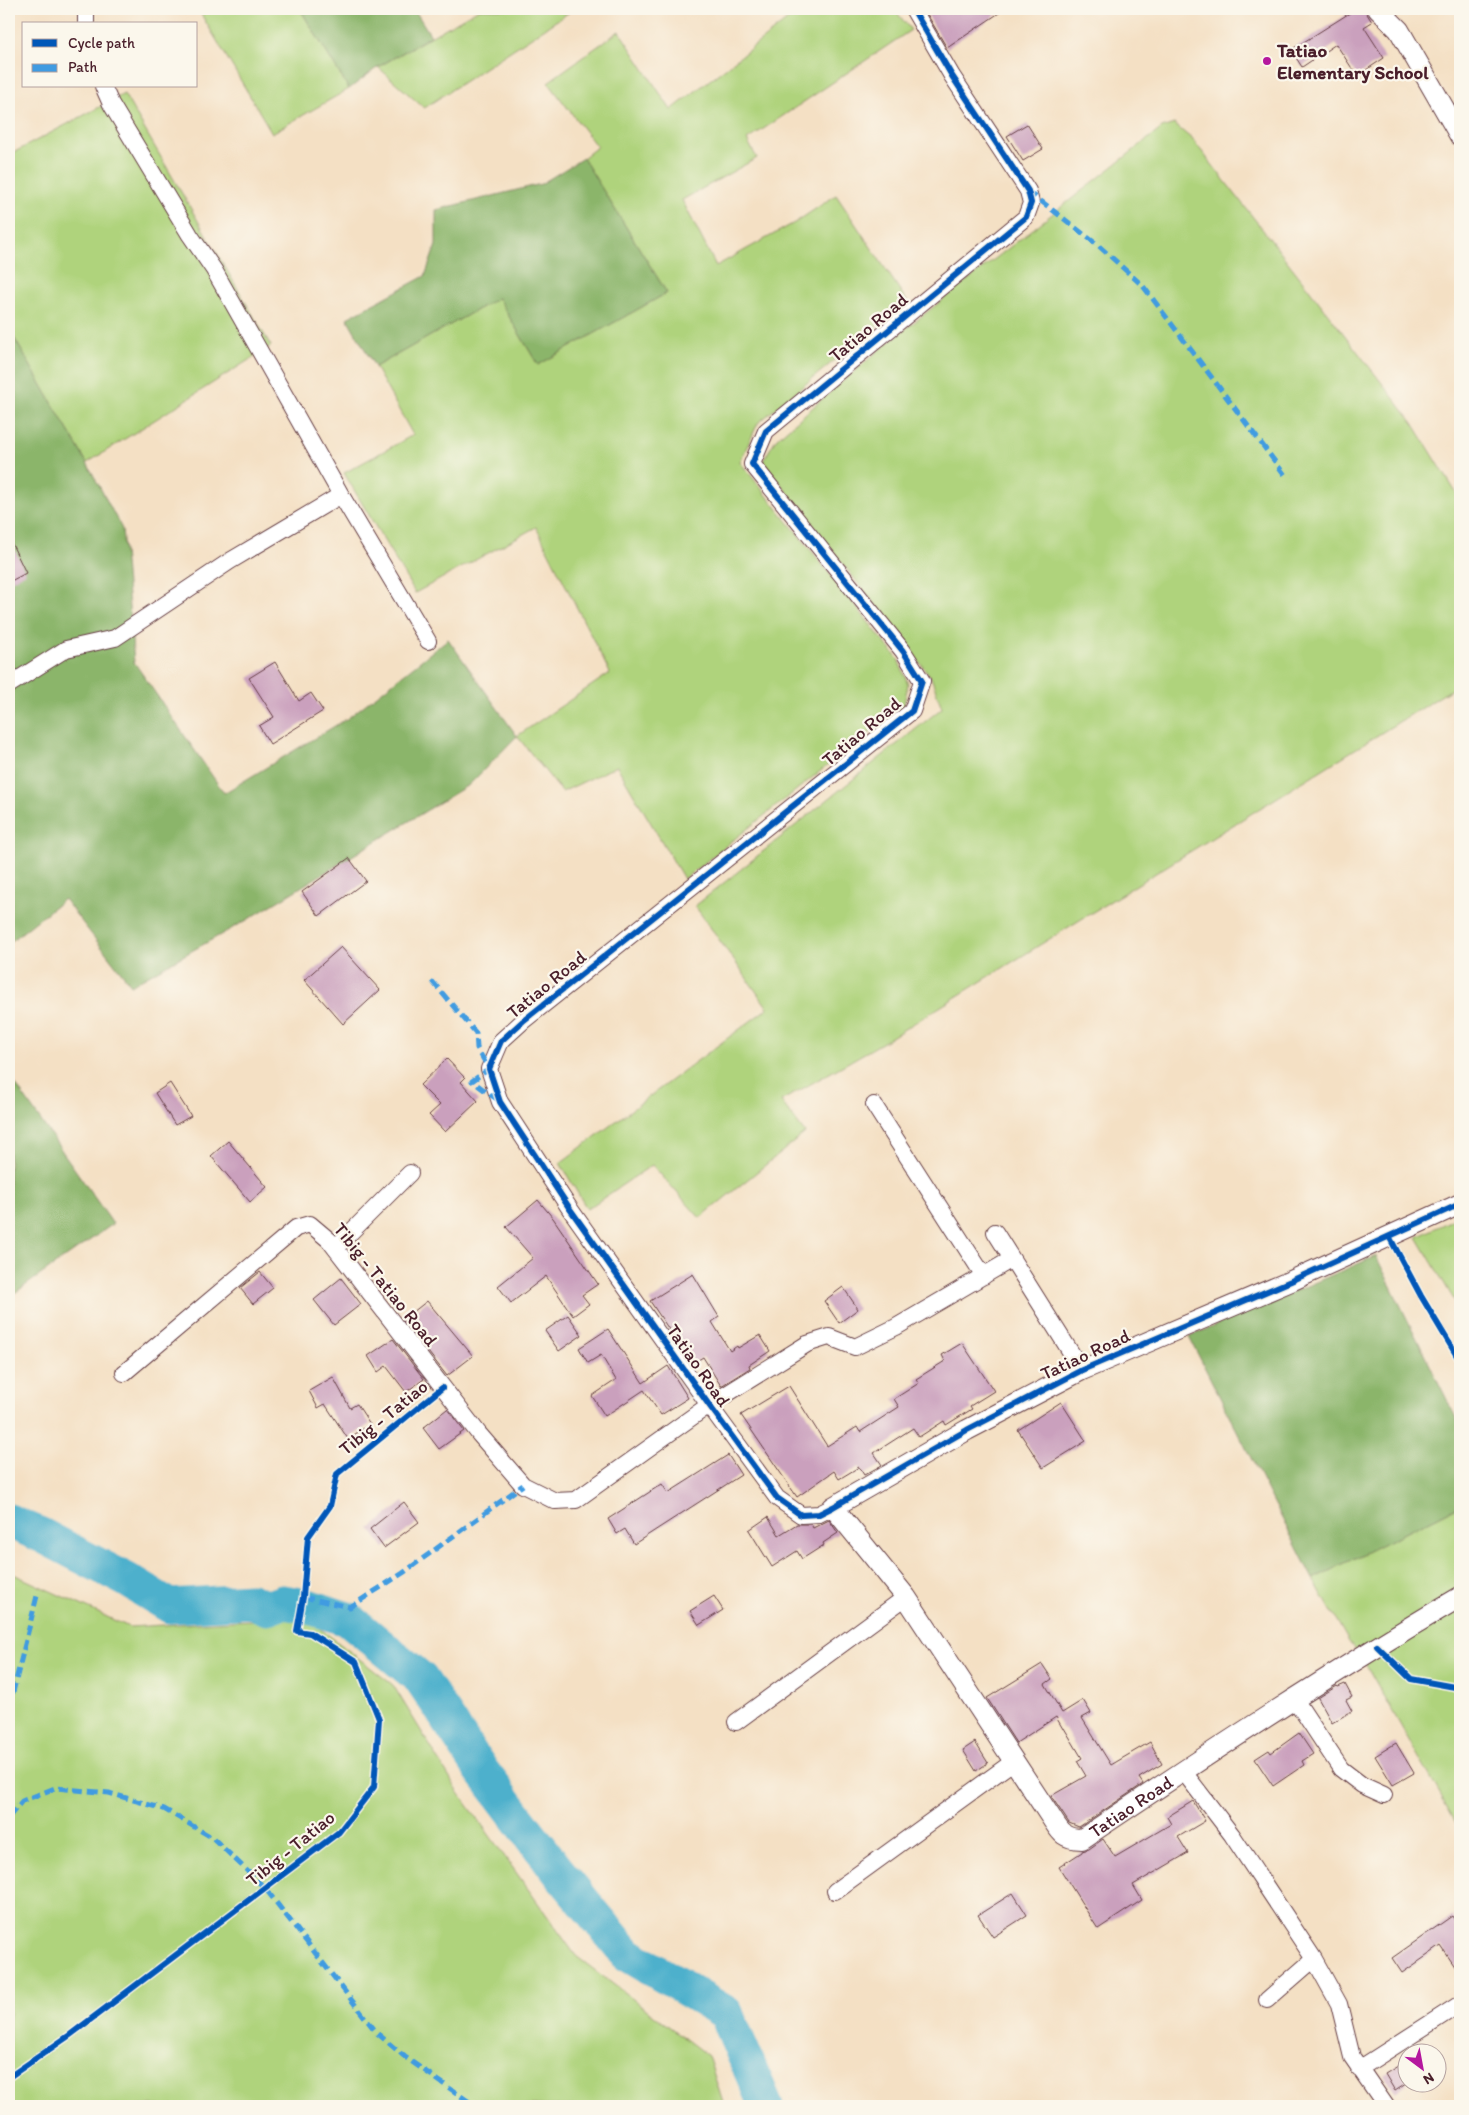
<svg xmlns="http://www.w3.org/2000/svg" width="1469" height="2115" viewBox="0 0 1469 2115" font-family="Itim,sans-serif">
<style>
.green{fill:#afd37b;stroke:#7c7953}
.forest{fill:#8bb56b;stroke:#6a6a4b}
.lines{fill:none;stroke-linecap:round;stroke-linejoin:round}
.river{stroke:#4db0cc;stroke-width:35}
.building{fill:#caa0bd}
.minor-casing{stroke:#643c42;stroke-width:18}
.tertiary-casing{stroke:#643c42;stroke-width:22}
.minor{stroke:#fff;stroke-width:16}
.tertiary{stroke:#fff;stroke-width:20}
.quiet{stroke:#409be1;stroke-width:5;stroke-dasharray:10 5;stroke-linecap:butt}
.cycleway-casing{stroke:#fbf7ec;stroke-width:9}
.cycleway{stroke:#0057b8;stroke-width:6}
.poi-dot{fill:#b5179e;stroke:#fbf7ec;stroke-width:2}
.labels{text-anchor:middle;stroke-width:4.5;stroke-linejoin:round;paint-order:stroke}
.poi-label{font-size:19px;font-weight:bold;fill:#4a1f2b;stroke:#fbf7ec;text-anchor:start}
.street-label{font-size:19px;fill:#4a1f2b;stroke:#fbf7ec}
</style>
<rect width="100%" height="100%" fill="#fbf7ec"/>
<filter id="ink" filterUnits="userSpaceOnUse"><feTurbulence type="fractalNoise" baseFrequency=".02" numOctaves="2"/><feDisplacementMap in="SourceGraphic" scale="10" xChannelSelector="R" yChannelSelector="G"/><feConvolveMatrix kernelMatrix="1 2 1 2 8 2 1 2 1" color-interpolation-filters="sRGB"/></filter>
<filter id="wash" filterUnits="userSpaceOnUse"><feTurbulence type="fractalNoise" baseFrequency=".0096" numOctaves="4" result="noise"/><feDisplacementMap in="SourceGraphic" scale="20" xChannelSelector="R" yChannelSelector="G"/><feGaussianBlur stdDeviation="1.12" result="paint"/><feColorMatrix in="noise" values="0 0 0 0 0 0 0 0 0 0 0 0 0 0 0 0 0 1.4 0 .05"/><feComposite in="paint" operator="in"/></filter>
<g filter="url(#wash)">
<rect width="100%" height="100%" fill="#f4e0c4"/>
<!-- green -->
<path class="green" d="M198,9H300L349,89L272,133Z
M479,9H574L424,108L378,67Z
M802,9H894L911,30L747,140L757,158L682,200L716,266L796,222L836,195L907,301L758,423L740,462L898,659L908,684L904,705L684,879L617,766L562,792L517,736L610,673L536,527L415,593L344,473L413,435L375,367L498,298L538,365L667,293L583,158L597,147L548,82L619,31L671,110Z
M124,94L271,346L87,463L9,329V155Z
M1174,124L1193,140L1413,423L1460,499V684L882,1043L781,1101L805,1133L700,1218L652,1165L587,1209L560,1163L768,1008L695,906L942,708L931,677L763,461L776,439L885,345L1162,128Z
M1460,1216V1310L1417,1237Z
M1460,1505V1830L1365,1663L1349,1642L1313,1579Z
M9,1572L129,1627L305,1617L393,1685L457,1790L576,1956L708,2056L724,2106H9Z"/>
<!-- forest -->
<path class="forest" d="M300,9H414L431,36L378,67L349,89Z
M583,158L667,293L538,365L498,298L375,367L347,318L425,276L436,245V210L541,184Z
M9,329L87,463L122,529L134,662L224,793L348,718L448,639L517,736L470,784L247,920L131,985L64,899L9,943Z
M9,1075L113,1224L9,1297Z
M1376,1256L1460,1426V1505L1313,1579L1189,1337Z"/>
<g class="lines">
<!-- river -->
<path class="river" d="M9,1521L41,1535L127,1580L170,1606L251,1601L267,1608L283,1602L307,1606L350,1620L421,1679L482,1771L558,1871L627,1954L726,2013L766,2106"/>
</g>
<g id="blocks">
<!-- building -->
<path class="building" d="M924,9H1005L947,48Z
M1356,9H1364L1372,22L1364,27L1384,58L1357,76L1336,44L1302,67L1291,50Z
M1027,124L1043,149L1023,161L1007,136Z
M9,538L26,573L9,582Z
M275,662L299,701L311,693L323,711L270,744L259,726L274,717L249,678Z
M349,858L366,881L319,916L302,892Z
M341,947L380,990L343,1024L304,980Z
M447,1059L465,1078L461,1082L478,1101L445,1132L429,1115L440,1105L420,1085Z
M170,1083L191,1116L175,1125L155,1093Z
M228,1141L267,1187L250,1202L211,1156Z
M538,1200L553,1218L598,1284L582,1295L589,1304L573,1316L546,1276L511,1303L498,1286L533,1258L506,1227Z
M260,1272L273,1288L253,1304L240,1288Z
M693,1274L719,1317L712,1322L730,1351L737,1346L738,1348L760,1335L770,1351L749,1365L750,1368L721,1386L703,1357L692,1364L650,1301Z
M341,1278L361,1304L334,1325L314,1300Z
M843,1287L858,1309L839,1323L824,1301Z
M427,1301L473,1356L447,1376L403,1320Z
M568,1315L582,1335L559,1351L545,1331Z
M608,1329L643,1383L668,1366L688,1398L661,1415L644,1390L605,1416L592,1396L616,1380L601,1355L588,1363L579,1348Z
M393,1339L424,1379L406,1392L386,1366L378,1372L368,1356Z
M962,1343L994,1391L970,1406L972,1409L946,1425L944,1421L919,1437L913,1428L874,1453L882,1465L864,1475L859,1467L839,1479L834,1471L797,1497L741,1415L789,1386L827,1446L857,1427L860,1432L899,1407L894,1399L919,1383L916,1379L945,1361L942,1355Z
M333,1377L350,1408L357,1404L370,1424L348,1439L325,1404L318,1408L309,1391Z
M1061,1402L1086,1441L1043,1468L1018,1430Z
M447,1409L464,1431L439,1449L423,1428Z
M728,1455L741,1475L634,1544L625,1529L617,1534L608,1519L662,1484L668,1493Z
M404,1502L419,1522L384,1548L370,1529Z
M768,1517L779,1535L797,1524H811L813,1528L829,1520L838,1533L823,1543L824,1545L802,1559L797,1551L772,1567L749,1530Z
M714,1596L723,1610L699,1625L690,1611Z
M1042,1664L1052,1679L1045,1684L1062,1713L1083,1700L1091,1713L1082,1718L1111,1765L1150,1742L1162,1764L1139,1778L1143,1784L1079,1827L1069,1823L1051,1796L1086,1776L1077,1761L1082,1758L1064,1728L1063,1729L1056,1717L1016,1743L987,1698Z
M1345,1684L1352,1697L1346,1700L1352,1711L1332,1723L1318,1698L1337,1686L1338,1687Z
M1299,1733L1313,1754L1302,1761L1304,1765L1273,1786L1255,1759L1269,1750L1271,1753Z
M975,1742L988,1763L976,1771L963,1750Z
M1396,1743L1414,1773L1393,1785L1375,1756Z
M1193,1801L1205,1821L1178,1837L1188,1853L1133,1885L1142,1900L1098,1929L1059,1867L1082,1852V1851L1089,1849L1103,1839L1115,1857L1171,1824L1167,1817Z
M1013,1893L1027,1915L993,1937L978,1915Z
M1452,1916L1460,1928V1974L1441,1946L1402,1973L1392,1958Z
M1406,2061V2084L1395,2091L1385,2074Z"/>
</g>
</g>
<g filter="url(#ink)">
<use href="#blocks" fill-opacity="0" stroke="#643c42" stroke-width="1"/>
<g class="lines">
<!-- minor casing -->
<g class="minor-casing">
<path id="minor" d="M86,9V24
M103,86L111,104L190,235L214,270L341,495L428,641
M9,685L66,649L115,638L230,561L341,495
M874,1105L984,1276
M995,1232L1082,1370
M335,1248L410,1173
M124,1373L296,1228L310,1224L329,1240L479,1434L523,1485L555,1501L576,1500L709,1405L807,1344L829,1337L855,1347L896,1327L1012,1259
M833,1507L819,1514L801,1515L777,1498L709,1405L570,1209L500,1102L489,1069L501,1041L523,1021L912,711L922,681L903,651L752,464L766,431L1026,217L1031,203L1028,191L952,76L913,9
M1294,1698L1341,1769L1362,1785L1384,1795
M736,1722L906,1597
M1183,1771L1232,1835L1314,1959L1339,2004L1352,2057L1386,2106
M835,1891L1014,1761
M1267,2000L1314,1959
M1359,2069L1460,2004"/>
</g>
<!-- tertiary casing -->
<g class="tertiary-casing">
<g id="tertiary">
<path d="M1378,9L1399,30L1460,136"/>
<path id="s1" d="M1460,1204L1291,1281L1082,1370L967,1430L833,1507L906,1597L1052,1819C1061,1833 1064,1839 1082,1839C1206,1755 1331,1673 1460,1597"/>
</g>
</g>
<!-- minor -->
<use href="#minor" class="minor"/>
<!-- tertiary -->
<use href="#tertiary" class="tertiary"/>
<!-- quiet -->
<path class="quiet" d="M1028,191L1099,246L1143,286L1285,475
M432,981L476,1033L477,1048L489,1069L472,1081L498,1100
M303,1597L350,1607L403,1573L523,1485
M9,1708L38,1592
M9,1817L22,1801L55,1788L109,1793L164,1809L213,1838L265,1888L377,2033L405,2057L475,2106"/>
<!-- cycleway casing -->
<g class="cycleway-casing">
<path id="cycleway" d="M913,9L952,76L1028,191L1031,203L1026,217L766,431L752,464L903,651L922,681L912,711L523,1021L501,1041L489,1069L500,1102L570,1209L709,1405L777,1498L801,1515L819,1514L833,1507L967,1430L1082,1370L1291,1281L1460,1204
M1390,1238L1421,1296L1460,1361
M1377,1646L1411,1679L1460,1688
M9,2077L70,2035L339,1832L374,1787L379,1719L356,1662L310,1633L297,1631L303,1597L308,1537L330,1506L337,1474L442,1388"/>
</g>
<!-- cycleway -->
<use href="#cycleway" class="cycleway"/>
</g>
</g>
<!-- markers -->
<circle class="poi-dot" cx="1267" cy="61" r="5"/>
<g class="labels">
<!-- poi labels -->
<g class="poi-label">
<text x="1277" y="57">Tatiao<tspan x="1277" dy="22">Elementary School</tspan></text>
</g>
<!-- street labels -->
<g class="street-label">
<text transform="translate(868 327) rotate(-40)" y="7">Tatiao Road</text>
<text transform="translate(861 731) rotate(-40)" y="7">Tatiao Road</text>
<text transform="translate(546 984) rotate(-39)" y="7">Tatiao Road</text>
<text transform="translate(386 1284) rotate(51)" y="7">Tibig - Tatiao Road</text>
<text transform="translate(1085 1354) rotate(-25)" y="7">Tatiao Road</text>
<text transform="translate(699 1365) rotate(55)" y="7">Tatiao Road</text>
<text transform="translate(383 1417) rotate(-39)" y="7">Tibig - Tatiao</text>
<text dy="7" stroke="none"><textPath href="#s1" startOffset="1176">Tatiao Road</textPath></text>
<text transform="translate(290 1848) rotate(-39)" y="7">Tibig - Tatiao</text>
</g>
</g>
<!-- margin -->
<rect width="1469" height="2115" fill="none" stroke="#fbf7ec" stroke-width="30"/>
<!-- legend -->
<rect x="22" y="22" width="175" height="65" fill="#fbf7ec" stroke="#b4a19f"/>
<rect x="32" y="39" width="25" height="8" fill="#0057b8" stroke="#b4a19f"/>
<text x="68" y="48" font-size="15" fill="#4a1f2b">Cycle path</text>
<rect x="32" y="64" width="25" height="8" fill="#409be1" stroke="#b4a19f"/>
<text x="68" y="72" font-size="15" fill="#4a1f2b">Path</text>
<!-- north arrow -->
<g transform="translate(1422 2068) rotate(148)"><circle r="24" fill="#fbf7ec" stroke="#b4a19f"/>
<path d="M0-4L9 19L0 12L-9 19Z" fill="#b5179e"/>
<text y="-8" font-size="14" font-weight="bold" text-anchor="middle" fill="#4a1f2b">N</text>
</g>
</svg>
